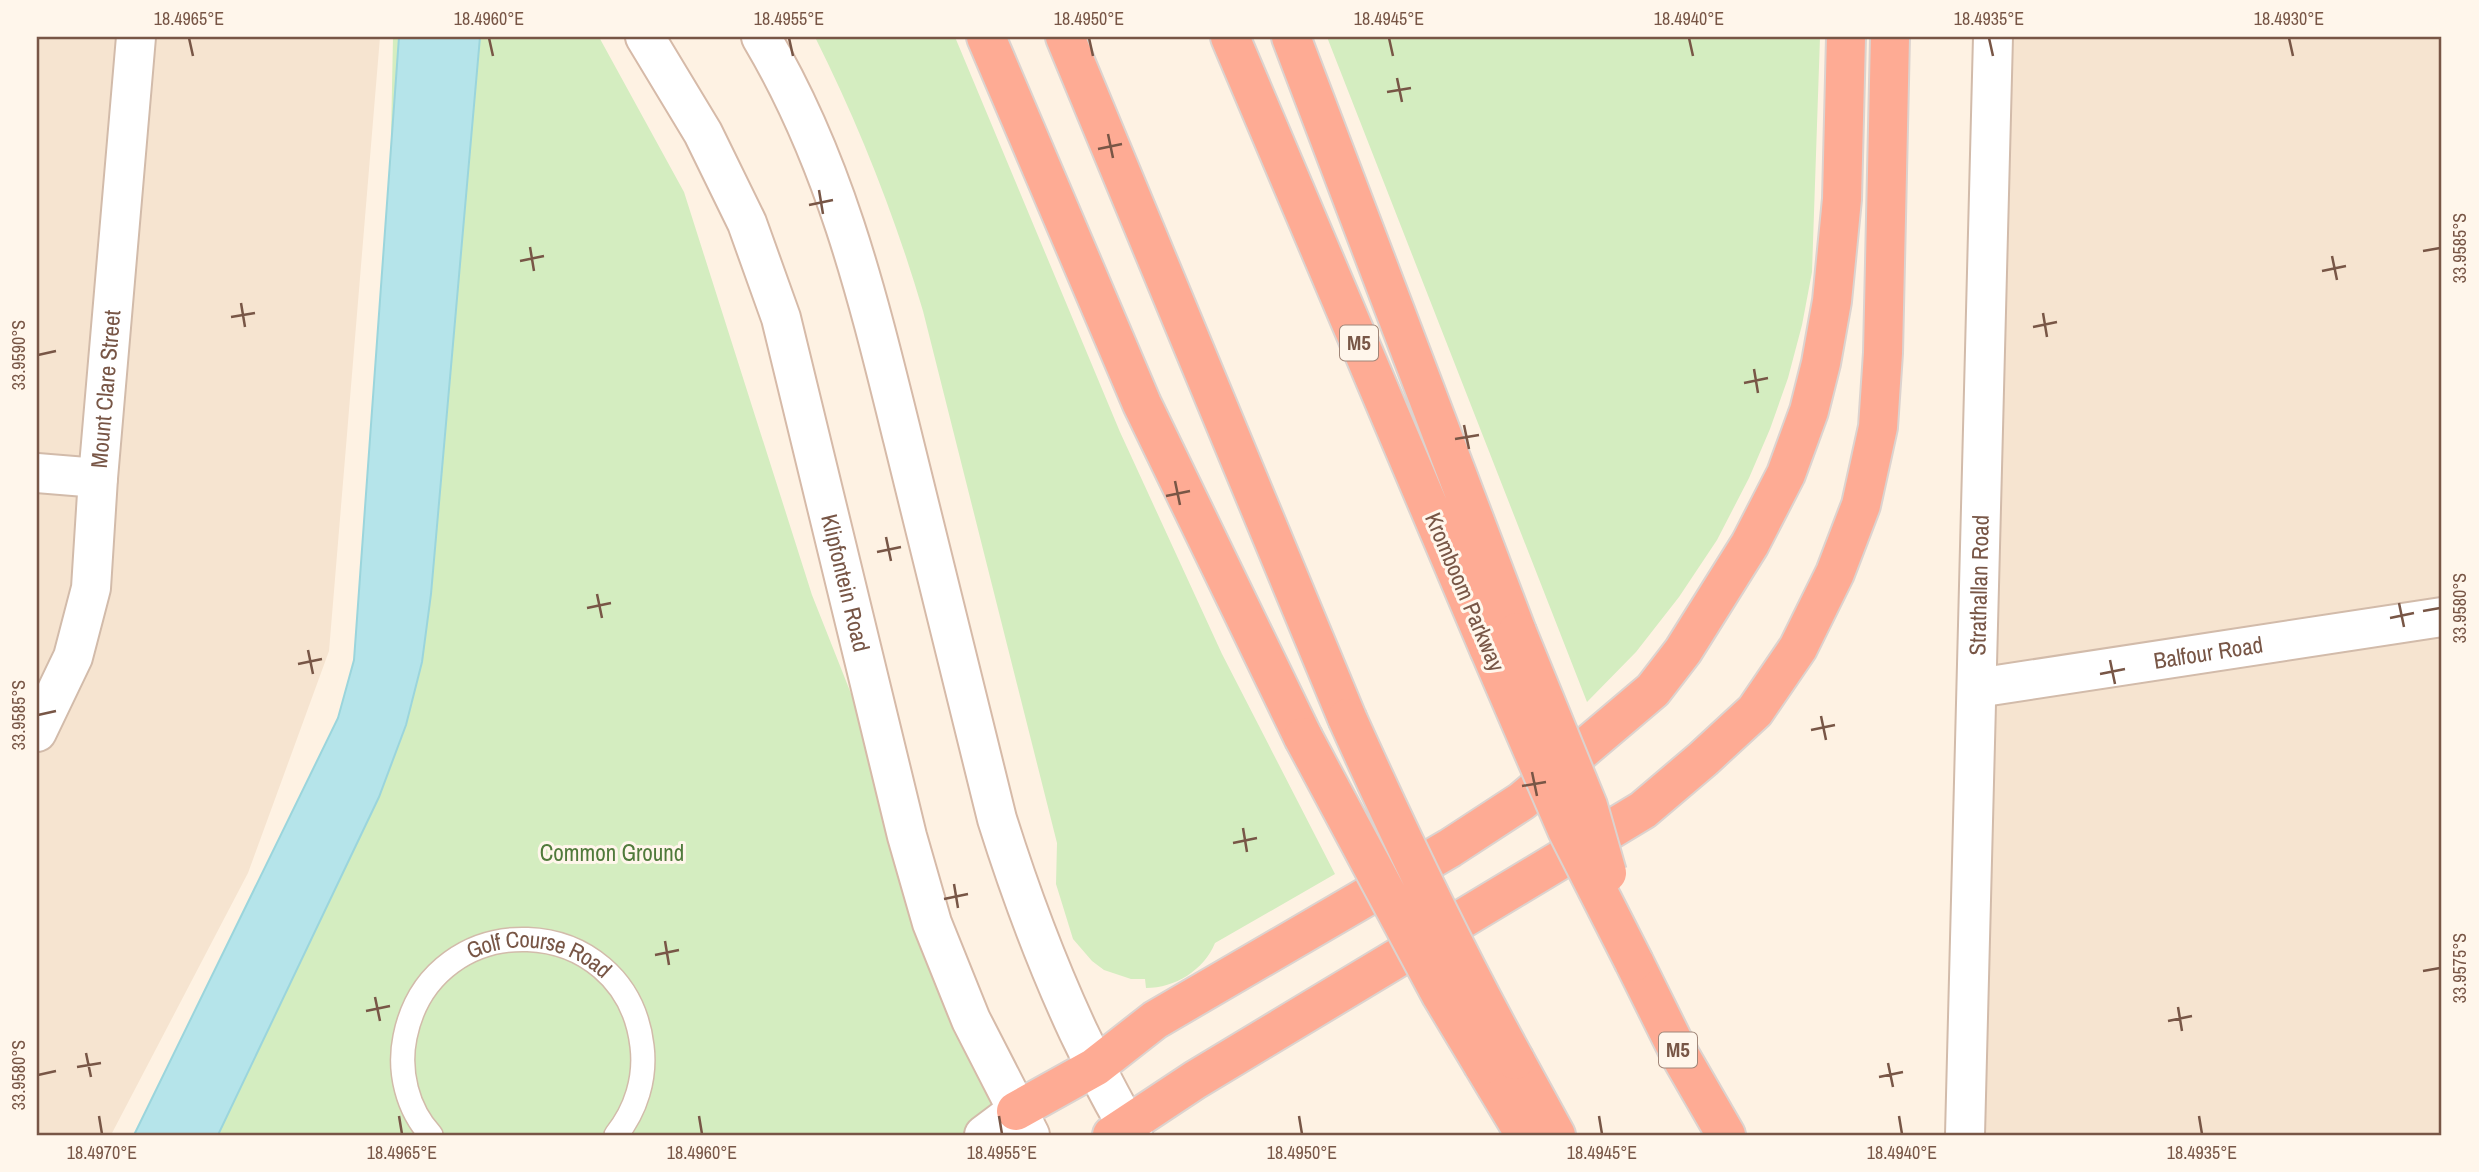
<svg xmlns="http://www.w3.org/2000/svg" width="2479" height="1172" viewBox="0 0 2479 1172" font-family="'Archivo Narrow',sans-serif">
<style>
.residential{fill:#f6e4d0}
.green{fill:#d4edc0}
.water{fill:#b5e4ea;stroke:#9bd5dc;stroke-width:2}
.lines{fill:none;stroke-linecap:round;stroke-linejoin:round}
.service-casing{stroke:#d2bbaa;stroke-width:26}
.minor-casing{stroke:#d2bbaa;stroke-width:42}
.secondary-casing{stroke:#d6baa8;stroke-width:42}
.motorway-casing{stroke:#dcd3cf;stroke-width:42}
.service{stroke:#fff;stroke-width:23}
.minor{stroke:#fff;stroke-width:38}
.secondary{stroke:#fff;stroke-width:38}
.motorway{stroke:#feab94;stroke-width:38}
.motorway-bridge-casing{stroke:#dcd3cf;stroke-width:42;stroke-linecap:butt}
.motorway-bridge{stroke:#feab94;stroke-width:38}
.ticks{fill:none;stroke:#785646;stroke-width:2.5}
.labels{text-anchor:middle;stroke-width:6;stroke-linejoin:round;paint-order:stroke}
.shield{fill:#fff6eb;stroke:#a08678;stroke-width:2}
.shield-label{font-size:21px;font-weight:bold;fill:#785646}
.street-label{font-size:23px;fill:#785646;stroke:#fff6eb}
.park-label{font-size:23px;fill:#507a3b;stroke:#fff6eb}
.neatline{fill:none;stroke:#785646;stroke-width:2.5}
.ticks-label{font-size:18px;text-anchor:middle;fill:#785646}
</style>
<rect width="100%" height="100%" fill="#fef2e3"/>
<!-- residential -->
<path class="residential" d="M37,37H380L329,651L248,873L111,1135H37Z
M1993,37H2442V1135H1965Z"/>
<!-- green -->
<path class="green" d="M393,37H599L684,192L812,595L1016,1111L985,1135H167L380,689Z
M815,37H955L1120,432L1222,654L1335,874L1215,943C1204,970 1175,988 1146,988L1145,979H1131L1104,970L1092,961L1073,939L1056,884L1057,843L923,311C895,216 859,125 815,37Z
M1327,37H1820L1812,272L1802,325L1788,378L1770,429L1749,478L1717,540L1679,597L1636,652L1587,702Z"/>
<!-- water -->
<path class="water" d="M399,37H480L431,594L422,662L406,725L379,797L218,1135H134L338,718L354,660Z"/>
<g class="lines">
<!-- service casing -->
<g class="service-casing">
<g id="service">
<path id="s1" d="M431,1135C407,1109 398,1071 405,1037C432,902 626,909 642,1046C646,1078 636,1110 616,1135"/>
</g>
</g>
<!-- minor casing -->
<g class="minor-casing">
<g id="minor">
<path d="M37,473L98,478"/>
<path id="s2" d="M1977,688L2442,617"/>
<path id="s3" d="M37,732L73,657L91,588L98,478L136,37"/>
<path d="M984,1135L1016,1111"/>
<path id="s4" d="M1965,1135L1993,37"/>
</g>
</g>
<!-- secondary casing -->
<g class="secondary-casing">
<g id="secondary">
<path id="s5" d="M645,37L703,133L747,223L781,318L907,836L932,923L971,1020L1030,1135"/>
<path d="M761,37C836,163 868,298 903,439C935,566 966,693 997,819C1020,892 1046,962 1078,1031C1095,1066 1112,1102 1133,1135"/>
</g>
</g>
<!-- motorway casing -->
<g class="motorway-casing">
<path id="motorway" d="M986,37L1142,404L1303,737
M1065,37L1347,718
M1230,37L1489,649
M1291,37L1517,632
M1634,962L1681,1057L1726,1135
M1515,1060L1556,1135
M1483,1065L1525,1135
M1016,1111L1095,1067L1155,1020L1450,848L1522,801L1653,690L1683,651L1750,544L1786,474L1809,411L1821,363L1832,301L1842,199L1846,37
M1112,1135L1195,1080L1643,810L1703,759L1755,711L1798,648L1835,573L1861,505L1878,427L1883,353L1890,37"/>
</g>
<!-- service -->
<use href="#service" class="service"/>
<!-- minor -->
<use href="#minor" class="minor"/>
<!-- secondary -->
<use href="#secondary" class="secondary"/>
<!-- motorway -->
<use href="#motorway" class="motorway"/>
<!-- motorway-bridge casing -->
<g class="motorway-bridge-casing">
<path id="motorway-bridge" d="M1517,632L1588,806L1607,873
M1489,649L1567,830L1634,962
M1347,718C1399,834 1454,949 1515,1060
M1303,737L1441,995L1483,1065"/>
</g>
<!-- motorway-bridge -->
<use href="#motorway-bridge" class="motorway-bridge"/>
</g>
<!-- ticks -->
<path class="ticks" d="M189,38L193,56M489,38L493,56M789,38L793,56M1089,38L1093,56M1389,38L1393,56M1689,38L1693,56M1989,38L1993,56M2289,38L2293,56M1397,78L1402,102M1387,92L1411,88M1108,134L1113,158M1098,149L1122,144M819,190L823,214M809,205L833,200M530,247L534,271M2423,251L2440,248M2332,256L2337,280M520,261L544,256M2322,271L2346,266M241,303L245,327M2043,313L2047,337M231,317L255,313M2033,327L2057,322M38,355L56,351M1754,369L1758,393M1744,383L1768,378M1464,425L1469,449M1455,439L1479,435M1175,481L1180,505M1166,496L1190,491M886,537L891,561M877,552L901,547M597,594L602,618M2399,603L2404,627M587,608L611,603M2423,611L2440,608M2390,618L2414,613M308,650L313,674M2110,660L2115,684M298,664L322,659M2100,674L2125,669M38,715L56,711M1821,716L1826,740M1811,730L1835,725M1532,772L1537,796M1522,786L1546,782M1243,828L1247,852M1233,843L1257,838M954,884L958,908M944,899L968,894M665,941L669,965M655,955L679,950M2423,971L2440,968M375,997L380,1021M2178,1007L2182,1031M366,1011L390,1006M2168,1021L2192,1016M86,1053L91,1077M1888,1063L1893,1087M77,1067L101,1063M38,1075L56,1071M1879,1077L1903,1072M99,1116L102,1134M399,1116L402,1134M699,1116L702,1134M999,1116L1002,1134M1299,1116L1302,1134M1599,1116L1602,1134M1899,1116L1902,1134M2199,1116L2202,1134"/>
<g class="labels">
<!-- shield labels -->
<g class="shield">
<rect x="1340" y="325.5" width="38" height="35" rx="5"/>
<rect x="1659" y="1032.5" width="38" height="35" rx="5"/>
</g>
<g class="shield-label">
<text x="1359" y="350">M5</text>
<text x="1678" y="1057">M5</text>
</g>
<!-- street labels -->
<g class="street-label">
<text dy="8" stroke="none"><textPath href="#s3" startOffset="354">Mount Clare Street</textPath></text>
<text dy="8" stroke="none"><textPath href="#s5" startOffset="586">Klipfontein Road</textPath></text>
<text dy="8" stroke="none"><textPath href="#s4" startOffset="550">Strathallan Road</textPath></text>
<text transform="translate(1465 592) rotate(67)" y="8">Kromboom Parkway</text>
<text dy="8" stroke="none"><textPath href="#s2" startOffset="234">Balfour Road</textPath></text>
<text dy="8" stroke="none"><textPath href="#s1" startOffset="290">Golf Course Road</textPath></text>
</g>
<!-- park labels -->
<g class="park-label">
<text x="612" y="861">Common Ground</text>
</g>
</g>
<!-- border -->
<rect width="2479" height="1172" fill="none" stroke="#fff6eb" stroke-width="77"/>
<rect x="38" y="38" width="2402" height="1096" class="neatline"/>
<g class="ticks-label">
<text x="189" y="25">18.4965°E</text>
<text x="489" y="25">18.4960°E</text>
<text x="789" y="25">18.4955°E</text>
<text x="1089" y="25">18.4950°E</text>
<text x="1389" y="25">18.4945°E</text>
<text x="1689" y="25">18.4940°E</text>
<text x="1989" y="25">18.4935°E</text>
<text x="2289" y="25">18.4930°E</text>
<text transform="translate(2460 248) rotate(-90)" y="6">33.9585°S</text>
<text transform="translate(19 355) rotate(-90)" y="6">33.9590°S</text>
<text transform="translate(2460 608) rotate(-90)" y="6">33.9580°S</text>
<text transform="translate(19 715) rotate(-90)" y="6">33.9585°S</text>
<text transform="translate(2460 968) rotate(-90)" y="6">33.9575°S</text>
<text transform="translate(19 1075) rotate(-90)" y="6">33.9580°S</text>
<text x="102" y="1159">18.4970°E</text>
<text x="402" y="1159">18.4965°E</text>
<text x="702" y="1159">18.4960°E</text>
<text x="1002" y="1159">18.4955°E</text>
<text x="1302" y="1159">18.4950°E</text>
<text x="1602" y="1159">18.4945°E</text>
<text x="1902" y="1159">18.4940°E</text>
<text x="2202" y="1159">18.4935°E</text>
</g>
</svg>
